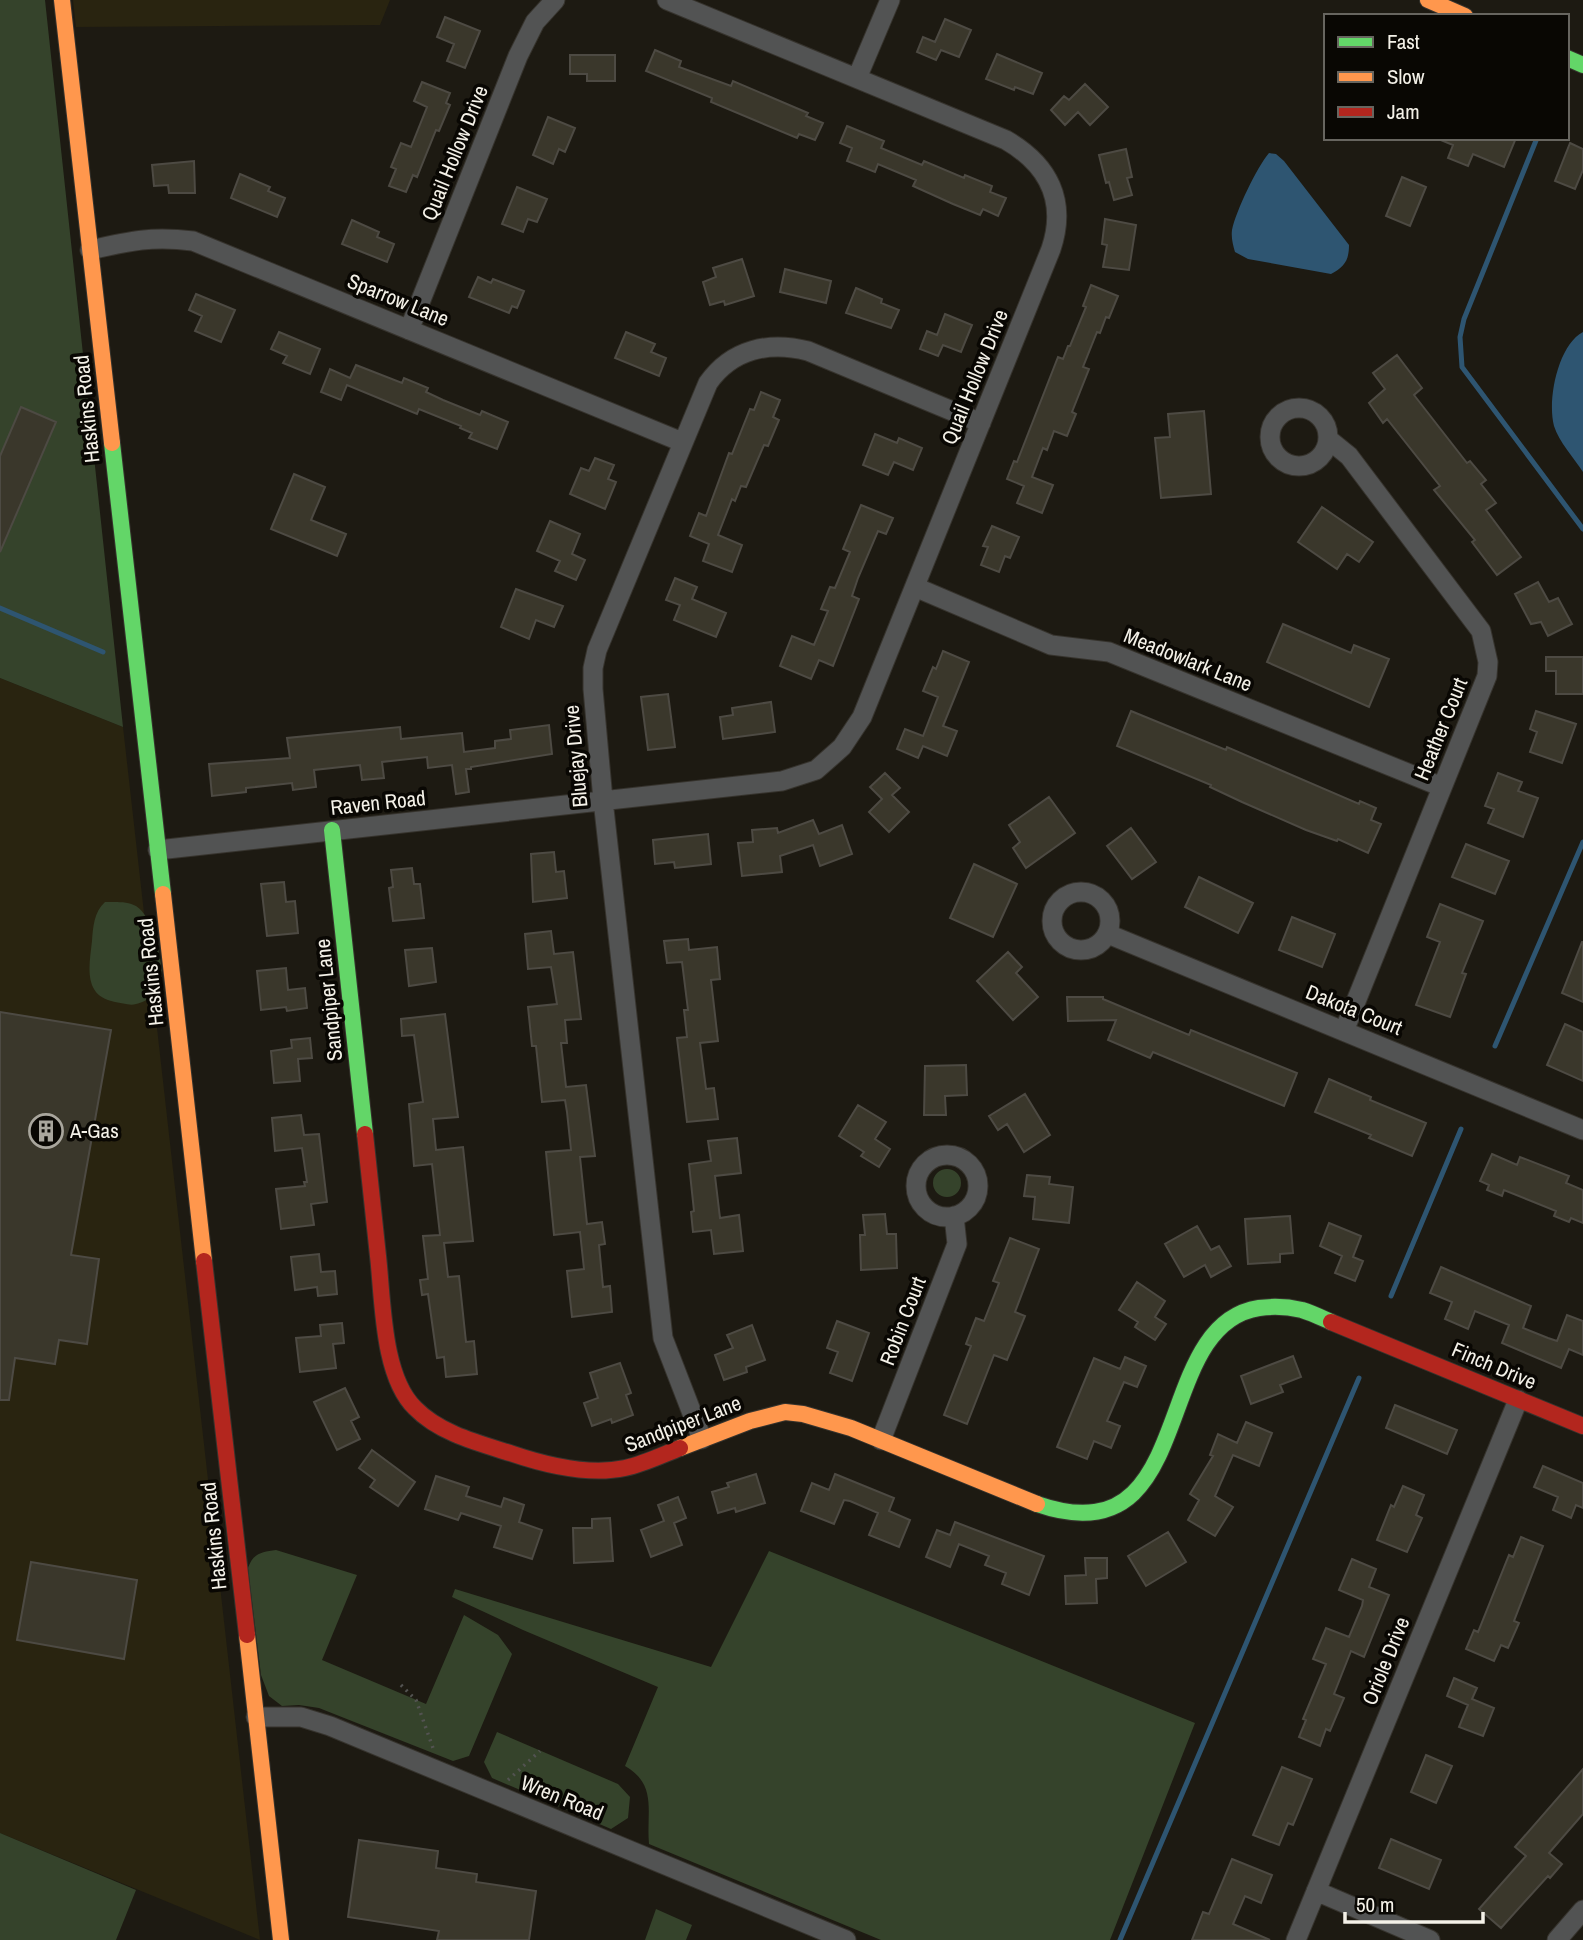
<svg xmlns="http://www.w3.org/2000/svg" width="1583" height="1940" viewBox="0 0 1583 1940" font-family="'Archivo Narrow',sans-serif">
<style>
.built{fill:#292410}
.green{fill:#35432b}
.water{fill:#2e5571}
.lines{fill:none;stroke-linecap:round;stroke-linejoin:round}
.stream{stroke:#2e5571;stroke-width:5}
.building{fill:#3a372b;stroke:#4d4a43;stroke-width:2}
.street-casing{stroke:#36332d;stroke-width:21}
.fast-casing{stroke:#36332d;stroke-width:18}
.slow-casing{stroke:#36332d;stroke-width:18}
.jam-casing{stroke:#36332d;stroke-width:18}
.path{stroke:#535351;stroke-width:3.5;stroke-dasharray:2 5;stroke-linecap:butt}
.street{stroke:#525353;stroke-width:19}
.fast{stroke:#63d668;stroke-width:16}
.slow{stroke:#ff974d;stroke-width:16}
.jam{stroke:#b3261e;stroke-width:16}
.labels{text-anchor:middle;stroke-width:7;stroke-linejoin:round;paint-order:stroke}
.street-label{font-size:21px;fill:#f4f1e8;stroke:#090703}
.poi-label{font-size:21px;fill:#f4f1e8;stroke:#090703;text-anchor:start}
</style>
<rect width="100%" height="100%" fill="#1d1a12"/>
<!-- built -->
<path class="built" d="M73,0H390L380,25L76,27Z
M0,678L123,727L260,1940L0,1833Z"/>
<!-- green -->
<path class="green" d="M0,0H45L123,727L0,678Z
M105,902C115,902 128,901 136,906C153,916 163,961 162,980C161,991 147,1002 136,1004C130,1006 122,1003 115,1002C83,996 89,967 92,941C93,927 94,912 105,902Z
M933 1183a14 14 0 1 1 28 0a14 14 0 1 1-28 0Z
M276,1550L357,1575L322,1660L426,1704L464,1615L498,1635L512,1654L469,1756L453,1761L319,1708L299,1705L282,1706L269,1696L261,1675L248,1568C253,1553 262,1552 276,1550Z
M769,1551L1195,1723L1110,1940H881L649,1844C646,1812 658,1785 625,1766L658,1687L523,1630L452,1597L455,1589L711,1667Z
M497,1732L618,1784L630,1797L628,1818L611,1829L492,1778L484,1762Z
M0,1833L136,1890L116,1940H0Z
M656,1909L692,1925L686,1940H645Z"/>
<!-- water -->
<path class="water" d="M1269,153L1276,154L1284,161L1349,245C1349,261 1344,267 1331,274L1248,259L1235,252C1233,245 1231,238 1232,230C1236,211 1257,167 1269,153Z
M1583,332V472C1574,458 1559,442 1554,426C1547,400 1558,345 1583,332Z"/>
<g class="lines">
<!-- stream -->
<path class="stream" d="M1537,138L1464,319L1460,337L1462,367L1583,529
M0,608L103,652
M1495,1046L1583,842
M1391,1296L1461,1129
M1120,1940L1359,1378"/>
</g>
<!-- building -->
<path class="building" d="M445,17L480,31L465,68L447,61L454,44L437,37Z
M945,19L971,30L959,57L941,50L936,60L917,52L923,37L935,42Z
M655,50L681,61L679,67L731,86L733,81L808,113L806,116L823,123L815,140L799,134L797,138L711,102L712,98L646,71Z
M997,54L1042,73L1033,94L1015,87L1014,90L986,79Z
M570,55H615V81H587V74H570Z
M422,82L450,93L446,103L450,105L439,131L436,130L417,177L413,175L406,192L389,186L396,169L391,167L401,143L411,147L427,107L414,101Z
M1085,84L1108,107L1090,125L1078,112L1065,125L1051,110L1064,96L1069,100Z
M548,117L575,128L565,152L559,149L553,164L533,155Z
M847,126L884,141L881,148L922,165L924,161L964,178L965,175L992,186L990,192L1006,198L998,216L983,209L980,215L953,204L913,186L916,180L878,164L875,172L847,161L852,148L840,143Z
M1436,138H1516L1504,167L1473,154L1468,166L1448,158L1453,145Z
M1570,143L1583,149V170L1575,189L1555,181Z
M1126,149L1132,177L1127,178L1132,195L1114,200L1109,182L1106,183L1099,155Z
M194,161L195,193H169L168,185L154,186L152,165Z
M240,174L270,187L268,191L285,198L277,217L231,198Z
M1402,177L1426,187L1410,226L1386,216Z
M517,187L547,199L537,222L528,219L523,232L502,224Z
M1105,219L1136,225L1129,270L1103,267L1107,245L1102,244Z
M352,220L379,232L377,237L394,244L387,262L342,244Z
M742,259L754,296L725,305L724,301L710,305L703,282L716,277L713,268Z
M785,269L831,281L826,303L780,292Z
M478,277L491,283L493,279L524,291L517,308L512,306L509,313L469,297Z
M1091,285L1118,296L1109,318L1106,317L1100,333L1097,332L1083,367L1089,369L1072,412L1076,414L1067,436L1054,431L1047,450L1043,448L1032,477L1053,485L1042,513L1017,503L1024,486L1007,479L1014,461L1017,462L1058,357L1063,359L1068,346H1070L1086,307L1083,306Z
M856,288L882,299L881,303L899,310L891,328L846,313Z
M196,294L235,310L221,342L195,331L202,316L189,310Z
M945,314L972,325L961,352L943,345L938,356L920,349L927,331L937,335Z
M279,332L320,349L310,374L283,363L287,356L271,349Z
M626,332L655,344L651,352L666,358L659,376L615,358Z
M1397,355L1422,388L1414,395L1467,463L1470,461L1486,480L1481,484L1496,503L1486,510L1521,557L1497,575L1472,542L1475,540L1434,490L1440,486L1387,419L1383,423L1369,403L1385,389L1373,373Z
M356,365L402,383L404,378L428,388L426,392L443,400L480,415L482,411L508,422L497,449L469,438L472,433L460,428L461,426L419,409L417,414L347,385L341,400L321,392L330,369L350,378Z
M761,392L780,400L773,417L779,420L768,446L764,445L746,487L741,486L735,501L732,499L718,535L742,545L732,572L703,561L709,544L690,536L699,513L706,516L729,453L732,454L750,409L754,410Z
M21,407L56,422L0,552V456Z
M1204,411L1211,494L1161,498L1155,438L1170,437L1168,414Z
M875,434L897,443L899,438L922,448L913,470L894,462L888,475L863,465Z
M595,458L614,465L608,479L616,482L605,509L570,494L581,468L589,471Z
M294,474L325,487L311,520L346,534L337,556L271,529Z
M861,505L893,518L886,534L878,531L858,578L852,596L859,599L833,666L819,660L811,679L780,666L792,636L814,645L828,611L821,609L830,587L835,588L850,552L843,549Z
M1322,507L1373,542L1359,562L1347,554L1337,569L1298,542Z
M550,521L580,534L572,554L585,560L576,580L555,571L560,561L537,551Z
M992,526L1019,537L1010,558L1005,556L999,572L981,565L988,547L983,546Z
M675,578L697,587L692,599L726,613L716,637L674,620L680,605L666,600Z
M1538,582L1549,602L1558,598L1572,624L1548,636L1541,622L1531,624L1515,594Z
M516,589L563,606L554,627L536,620L529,639L501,627Z
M1283,624L1351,653L1354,645L1389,659L1369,707L1267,662Z
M943,651L969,662L943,726L957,731L947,756L923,746L918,758L897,749L905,729L923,736L938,697L923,691L933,667L936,669Z
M1546,657H1583V694H1556V671H1546Z
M668,694L675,747L648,750L641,697Z
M771,702L775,732L723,739L720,717L733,715L732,708Z
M1131,711L1226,750L1227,747L1359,804L1360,801L1376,808L1371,820L1381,824L1368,853L1338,839L1337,841L1306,830L1242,802L1210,787L1211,785L1117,746Z
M1536,711L1576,724L1562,763L1530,752L1537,732L1530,729Z
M549,725L552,754L471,767V769H466L469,792L456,794L452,765L428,768L427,757L382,762L384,778L362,780L360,765L314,770L316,787L293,790L292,783L246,788V792L212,796L209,764L290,758L287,738L400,727L401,739L462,733L464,752L495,748V741L511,739L510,730Z
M885,773L900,788L892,795L909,812L889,832L869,812L882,799L870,787Z
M1498,773L1522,782L1518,791L1538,798L1523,837L1488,823L1494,809L1485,806Z
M1049,797L1075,833L1026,868L1013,848L1020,842L1009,825Z
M813,820L819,834L842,825L852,854L820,866L813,845L780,856L782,872L742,876L738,843L753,842L752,830L777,828L778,833Z
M1131,828L1156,862L1132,879L1107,846Z
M708,834L711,864L675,868L674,862L655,864L653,840Z
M1466,844L1509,861L1495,894L1452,877Z
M554,852L556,872L564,871L567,898L533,902L531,854Z
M974,864L1017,884L993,937L950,918Z
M412,868L414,884H420L424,918L393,921L389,888L393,887L391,870Z
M1199,877L1253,903L1238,933L1185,907Z
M284,882L286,902L295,901L298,933L267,936L261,884Z
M1440,904L1483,921L1462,973L1466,974L1450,1017L1416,1005L1440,942L1427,937Z
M1292,917L1335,934L1322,967L1279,950Z
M551,931L554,954L573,952L581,1019L565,1020L567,1043H561L566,1087L586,1085L595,1156L580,1157L587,1224L602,1222L605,1244L599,1245L603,1287L610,1286L612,1312L572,1317L567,1271L584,1269L580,1232L554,1235L546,1152L571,1150L567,1112L565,1100L542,1102L536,1046H532L528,1007L557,1004L551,967L528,969L525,934Z
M688,939L689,950L717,947L720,979L711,980L718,1041L700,1043L706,1089L714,1088L718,1119L687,1122L677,1038L687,1037L684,1010H688L682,962L667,963L664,941Z
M1582,942H1583V1002L1562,993Z
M432,948L436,982L409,986L405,950Z
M1008,952L1022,967L1016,973L1038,997L1013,1020L977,981Z
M286,968L288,990L305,988L307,1008L287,1011L286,1007L261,1010L257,971Z
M1067,997H1103V999L1189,1035L1191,1030L1297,1073L1284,1106L1153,1052L1150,1058L1108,1040L1116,1020L1068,1021Z
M0,1012L111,1030L71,1255L99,1259L87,1344L59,1340L55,1364L15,1358L9,1400H0Z
M445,1014L458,1117L433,1119L436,1150L463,1147L473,1241L444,1243L448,1277L459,1276L466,1342L474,1341L477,1374L446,1377L444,1357L437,1358L428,1294L422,1295L420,1280L428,1279L423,1236L440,1235L432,1164L414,1166L409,1104L423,1102L414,1035L402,1036L401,1019Z
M1565,1024L1583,1032V1081L1547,1065Z
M310,1038L312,1058L298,1059L300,1081L274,1083L271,1051L292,1048L291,1040Z
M966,1065L967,1095L945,1096L946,1115H924L925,1066Z
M1329,1079L1371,1097L1370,1100L1426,1123L1412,1156L1369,1138L1371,1135L1315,1112Z
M1025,1094L1050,1135L1024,1152L1007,1124L998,1130L989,1116Z
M858,1105L886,1122L875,1139L890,1149L879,1167L861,1156L864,1152L839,1136Z
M301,1115L304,1135L319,1134L327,1202L311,1204L314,1225L281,1229L276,1189L305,1186L304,1182H307L302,1148L275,1151L272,1118Z
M737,1138L741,1173L715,1176L720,1218L739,1215L743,1251L714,1254L711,1230L693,1232L691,1212L694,1211L689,1164L711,1161L708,1141Z
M1492,1154L1517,1165L1520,1157L1569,1176L1566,1183L1583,1190V1223L1571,1218L1569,1222L1554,1216L1556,1211L1504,1190L1502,1196L1487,1190L1489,1185L1480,1181Z
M1027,1175L1050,1177L1049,1184L1073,1187L1069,1223L1033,1219L1035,1197L1024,1196Z
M885,1214L887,1234H896L897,1268L861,1270L860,1235H865L863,1215Z
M1290,1216L1293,1253L1280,1254V1262L1248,1264L1245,1219Z
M1329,1223L1361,1236L1353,1257L1363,1261L1355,1281L1335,1273L1342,1256L1320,1246Z
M1197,1226L1211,1250L1219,1246L1231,1266L1211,1277L1205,1265L1184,1277L1165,1244Z
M1010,1238L1039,1249L1015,1312L1025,1316L1007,1360L994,1355L967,1424L944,1415L971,1346L966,1344L976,1318L984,1321L999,1283L993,1281Z
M319,1254L321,1272L335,1271L337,1294L318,1296L317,1287L295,1290L291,1257Z
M1441,1267L1531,1306L1523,1328L1548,1338L1557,1341L1567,1315L1583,1321V1355L1569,1349L1561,1368L1502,1343L1509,1325L1475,1311L1468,1329L1445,1319L1452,1302L1430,1293Z
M1137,1282L1165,1301L1155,1317L1166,1324L1155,1340L1135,1327L1138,1322L1119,1310Z
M837,1321L869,1333L852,1381L830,1373L838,1352L827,1348Z
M342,1323L344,1343L333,1344L336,1368L300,1372L296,1338L321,1336L320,1325Z
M752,1325L765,1360L746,1367L747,1372L724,1380L715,1355L733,1348L727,1335Z
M1293,1356L1301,1377L1280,1385L1283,1392L1251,1404L1241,1376Z
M1125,1357L1146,1366L1137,1387L1124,1382L1107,1421L1120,1426L1111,1448L1094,1441L1087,1459L1057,1447L1094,1358L1120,1369Z
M620,1363L631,1393L626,1395L633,1415L612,1423L611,1419L592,1426L584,1403L598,1398L590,1373Z
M345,1388L359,1417L351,1421L360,1439L337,1450L314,1402Z
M1395,1405L1457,1430L1447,1454L1386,1428Z
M1246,1422L1272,1433L1259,1466L1233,1455L1215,1496L1233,1507L1215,1536L1188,1520L1199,1500L1190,1494L1213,1456L1210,1455L1218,1434L1237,1443Z
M372,1450L415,1482L398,1506L370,1487L375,1480L359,1468Z
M1543,1466L1583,1483V1508L1576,1505L1571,1518L1553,1510L1558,1497L1534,1487Z
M756,1474L765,1503L736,1512L735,1508L718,1513L712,1492L729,1487L727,1483Z
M835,1474L894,1498L889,1511L910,1520L899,1547L869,1535L878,1513L850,1501L844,1500L834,1524L801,1511L812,1483L829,1490Z
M436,1476L469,1487L466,1496L501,1507L504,1498L524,1505L519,1522L542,1530L532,1559L494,1547L501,1526L461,1513L458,1520L425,1509Z
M1403,1486L1424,1495L1416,1515L1422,1518L1407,1552L1377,1540L1391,1505L1394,1507Z
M678,1497L686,1518L674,1523L682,1545L651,1557L641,1530L664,1521L658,1505Z
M610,1518L613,1561L574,1563L573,1528H592V1519Z
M955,1522L1044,1556L1029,1595L1002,1584L1006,1573L985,1565L989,1556L959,1544L950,1567L926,1557L937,1530L950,1535Z
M1168,1532L1186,1562L1146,1586L1128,1556Z
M1521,1537L1543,1546L1514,1621L1519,1623L1508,1648L1501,1645L1494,1661L1466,1649L1474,1630L1478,1632L1509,1555L1513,1557Z
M1085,1558H1107V1578L1096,1579L1097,1603L1066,1604L1065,1576L1086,1575Z
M1352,1559L1376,1569L1369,1587L1389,1595L1364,1657L1351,1651L1334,1694L1344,1698L1330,1731L1326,1729L1320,1746L1299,1737L1306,1720L1303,1719L1326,1664L1313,1659L1326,1628L1349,1637L1362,1606L1363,1600L1339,1590Z
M31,1562L137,1580L124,1659L17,1640Z
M1454,1678L1477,1688L1472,1699L1494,1708L1483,1736L1459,1727L1468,1705L1447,1696Z
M1426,1755L1452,1766L1436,1803L1411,1792Z
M1282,1767L1312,1779L1293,1825L1288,1823L1279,1845L1253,1835Z
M1583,1769V1814L1549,1853L1562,1864L1550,1878L1548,1876L1501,1928L1479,1909L1526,1856L1515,1847Z
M1391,1839L1441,1860L1429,1889L1379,1868Z
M359,1840L438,1851L436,1868L477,1874L476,1882L536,1891L529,1940H437L439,1931L348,1917Z
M1232,1859L1272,1875L1261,1903L1245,1896L1233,1924L1270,1940H1192L1203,1912L1209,1914Z"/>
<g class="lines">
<!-- street casing -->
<g class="street-casing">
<path id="street" d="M857,78L890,0
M90,250C130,241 151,236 193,241L682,442
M409,330L518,56L535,22L555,0
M1270 437a29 29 0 1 1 58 0a29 29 0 1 1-58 0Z
M1328,439L1349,456L1481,631L1488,662L1487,676L1344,1031
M915,587L1051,645L1109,652L1442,787
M158,850L782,781L816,770L842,747L862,717L1051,249C1067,201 1049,165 1006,140L667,0
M1052 921a29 29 0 1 1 58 0a29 29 0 1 1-58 0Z
M1108,934L1583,1130
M916 1186a31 31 0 1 1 62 0a31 31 0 1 1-62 0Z
M702,1439L663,1338L603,800L593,689V668L597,650L708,383C732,349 769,341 808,351L981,423
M881,1440L957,1244L954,1216
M256,1717H301L330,1726L846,1940
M1316,1891L1430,1940
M1296,1940L1518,1400
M1557,1940L1583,1910"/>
</g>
<!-- fast casing -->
<g class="fast-casing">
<path id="fast" d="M1567,58L1583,65
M112,443L163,894
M332,830L365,1134
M1037,1504C1201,1561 1148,1325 1259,1308C1273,1306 1289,1307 1302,1310C1312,1313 1322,1318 1331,1322"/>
</g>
<!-- slow casing -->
<g class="slow-casing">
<path id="slow" d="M62,0L112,443
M1428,0L1465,16
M163,894L204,1261
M680,1448L750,1421L785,1412L803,1414L851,1428L1037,1504
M247,1635L281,1940"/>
</g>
<!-- jam casing -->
<g class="jam-casing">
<path id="jam" d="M365,1134C369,1175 374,1215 378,1256C383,1299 382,1376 415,1408C439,1433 478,1443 510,1453C545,1465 588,1476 625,1468C644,1464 662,1455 680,1448
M204,1261L247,1635
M1331,1322L1583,1426"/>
</g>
<!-- path -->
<path class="path" d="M401,1685L416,1700L433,1748
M508,1780L540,1751"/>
<!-- street -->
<use href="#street" class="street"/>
<!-- fast -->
<use href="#fast" class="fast"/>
<!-- slow -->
<use href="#slow" class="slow"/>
<!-- jam -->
<use href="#jam" class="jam"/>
</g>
<!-- icons -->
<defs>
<g id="building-ring" transform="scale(1.75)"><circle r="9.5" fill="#090703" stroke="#a9a69d" stroke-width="1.5"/><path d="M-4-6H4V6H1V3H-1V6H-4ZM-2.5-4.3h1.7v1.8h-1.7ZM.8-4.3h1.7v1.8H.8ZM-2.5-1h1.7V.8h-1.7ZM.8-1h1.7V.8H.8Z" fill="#a9a69d"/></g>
</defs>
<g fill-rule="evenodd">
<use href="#building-ring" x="46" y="1131"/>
</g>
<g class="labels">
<!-- street labels -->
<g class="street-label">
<text transform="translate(455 153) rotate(-68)" y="7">Quail Hollow Drive</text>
<text transform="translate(398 300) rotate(22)" y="7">Sparrow Lane</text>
<text transform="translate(975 377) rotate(-68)" y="7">Quail Hollow Drive</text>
<text transform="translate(87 409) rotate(-96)" y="7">Haskins Road</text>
<text transform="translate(1188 660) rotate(22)" y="7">Meadowlark Lane</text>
<text transform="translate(1441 729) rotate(-68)" y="7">Heather Court</text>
<text transform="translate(576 756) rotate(-95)" y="7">Bluejay Drive</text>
<text transform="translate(378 803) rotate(-6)" y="7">Raven Road</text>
<text transform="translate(151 972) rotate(-96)" y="7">Haskins Road</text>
<text transform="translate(329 1000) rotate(-96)" y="7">Sandpiper Lane</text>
<text transform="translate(1354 1010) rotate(22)" y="7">Dakota Court</text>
<text transform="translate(903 1321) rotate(-69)" y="7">Robin Court</text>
<text transform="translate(1494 1366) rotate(23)" y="7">Finch Drive</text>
<text transform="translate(683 1424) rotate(-21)" y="7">Sandpiper Lane</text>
<text transform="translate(214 1536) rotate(-96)" y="7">Haskins Road</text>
<text transform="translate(1386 1661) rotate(-68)" y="7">Oriole Drive</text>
<text transform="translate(562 1798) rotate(22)" y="7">Wren Road</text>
</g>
<!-- poi labels -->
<g class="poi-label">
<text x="70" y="1138">A-Gas</text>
</g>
</g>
<!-- legend -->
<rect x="1324" y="14" width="245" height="126" fill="#090703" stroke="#67655f" stroke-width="2"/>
<rect x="1338" y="37" width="35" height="10" fill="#63d668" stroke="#67655f" stroke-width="2"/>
<text x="1387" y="49" font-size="21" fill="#f4f1e8">Fast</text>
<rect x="1338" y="72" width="35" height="10" fill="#ff974d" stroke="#67655f" stroke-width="2"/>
<text x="1387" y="84" font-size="21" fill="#f4f1e8">Slow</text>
<rect x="1338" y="107" width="35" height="10" fill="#b3261e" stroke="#67655f" stroke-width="2"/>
<text x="1387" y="119" font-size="21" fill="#f4f1e8">Jam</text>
<!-- scale -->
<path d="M1345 1912v10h138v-10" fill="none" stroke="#f4f1e8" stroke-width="3.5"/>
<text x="1356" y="1912" font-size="21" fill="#f4f1e8" stroke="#090703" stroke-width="5" paint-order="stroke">50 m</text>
</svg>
